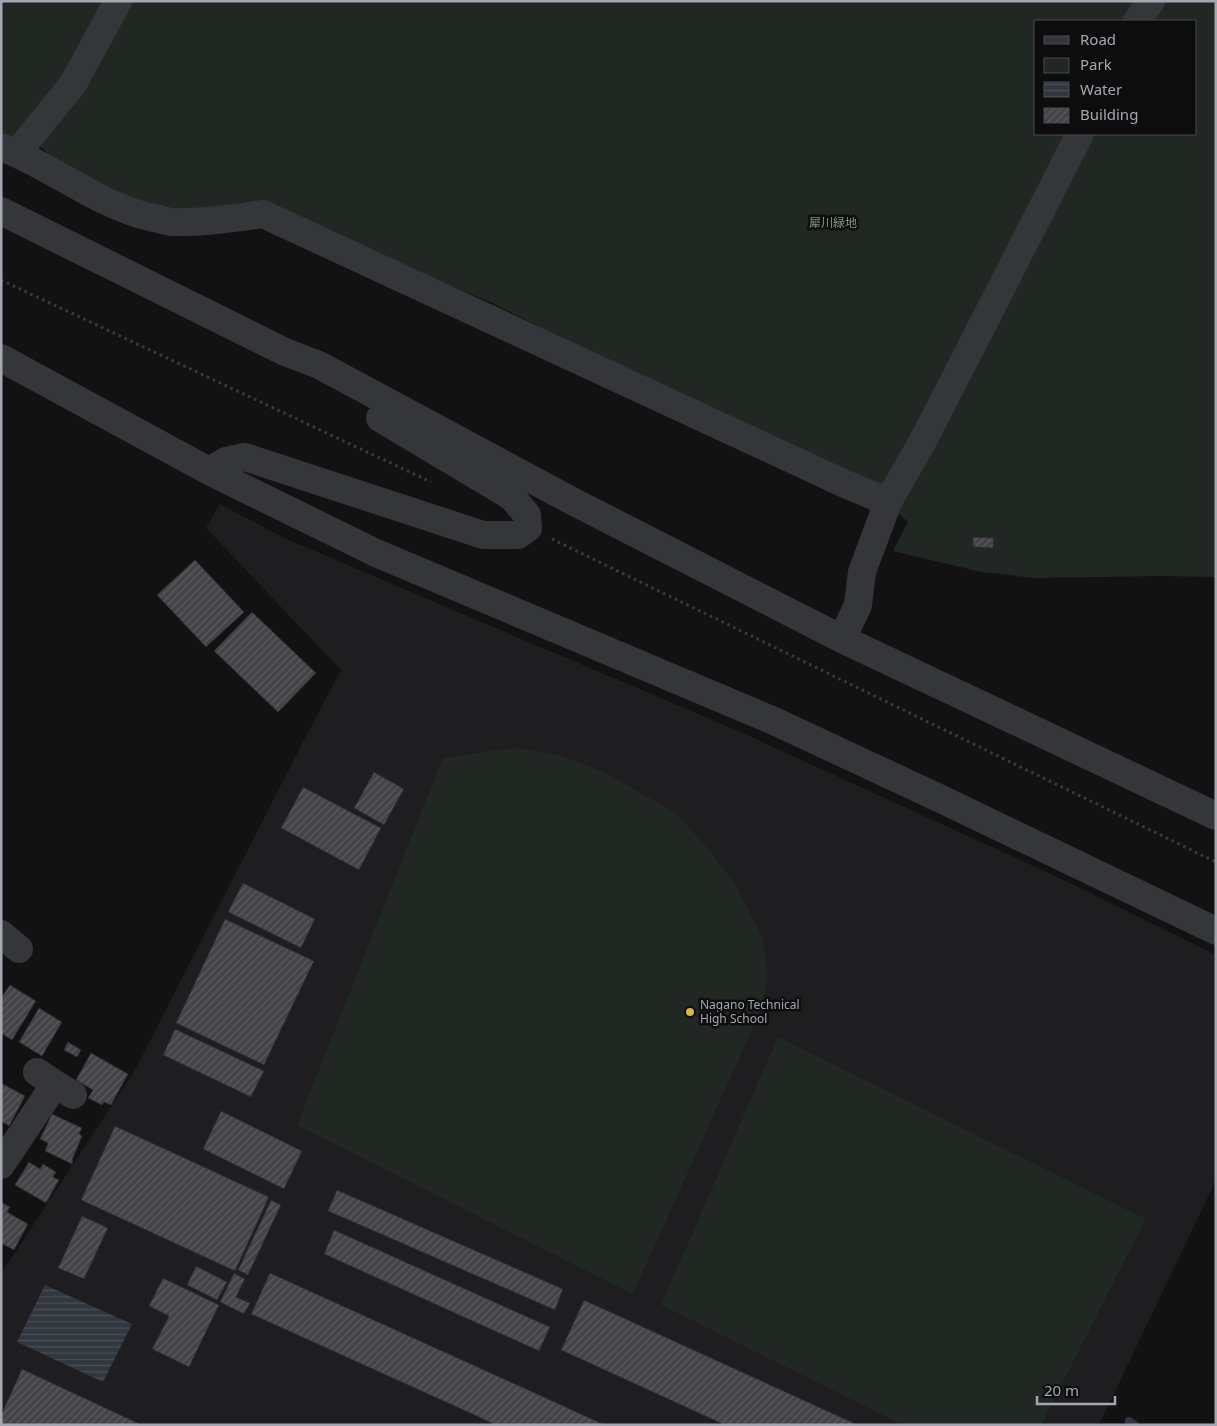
<svg xmlns="http://www.w3.org/2000/svg" width="1217" height="1426" viewBox="0 0 1217 1426" font-family="'Noto Sans','Noto Sans JP',sans-serif">
<style>
.built{fill:#1e1e20}
.green{fill:#212722;fill-rule:evenodd}
.water{fill:url(#water-rules)}
.lines{fill:none;stroke-linecap:round;stroke-linejoin:round}
.stream{stroke:#31373e;stroke-width:8}
.building{fill:url(#building-hatch);stroke:#2c2c2f}
.path{stroke:#3b3c40;stroke-width:3;stroke-dasharray:2.5 4;stroke-linecap:butt}
.minor{stroke:#35363a;stroke-width:28}
.poi-dot{fill:#dbb842;stroke:#0d0d0e;stroke-width:2}
.labels{text-anchor:middle;stroke-width:5;stroke-linejoin:round;paint-order:stroke}
.park-label{font-size:12px;fill:#7e9b83;stroke:#0d0d0e}
.poi-label{font-size:12px;fill:#a5a8b2;stroke:#0d0d0e;text-anchor:start}
</style>
<defs>
<pattern id="water-rules" width="6" height="5" patternUnits="userSpaceOnUse" patternTransform="scale(1.25)"><rect width="6" height="5" fill="#31373e"/><path d="M0 2.5h6" fill="none" stroke="#4c5158"/></pattern>
<pattern id="building-hatch" width="6" height="6" patternUnits="userSpaceOnUse" patternTransform="scale(1.25)"><rect width="6" height="6" fill="#444448"/><path d="M-1 1l2-2M0 6l6-6M5 7l2-2" fill="none" stroke="#5c5c60"/></pattern>
</defs>
<rect width="100%" height="100%" fill="#121213"/>
<!-- built -->
<path class="built" d="M220,504L284,538L736,730L1066,881L1216,955V1180L1099,1425H1V1274L135,1070L303,742L341,670L206,528Z"/>
<!-- green -->
<path class="green" d="M1,1H1216V577L1162,576L1035,578L981,572L893,551L908,522L865,483L607,361L490,302L373,254L290,212L264,203L245,202L203,211L173,212L125,199L55,160L42,148L16,136H1ZM1036,21H1196V134H1036Z
M514,748L562,756L604,772L674,812L700,839L732,879L762,936L768,976L759,1014L633,1294L297,1125L443,758Z
M778,1037L1146,1219L1041,1425H903L661,1305Z"/>
<!-- water -->
<path class="water" d="M45,1285L132,1324L103,1382L17,1342Z"/>
<g class="lines">
<!-- stream -->
<path class="stream" d="M1129,1421L1135,1425"/>
</g>
<!-- building -->
<path class="building" d="M973,537L994,538L993,548L973,547Z
M195,560L244,612L206,647L157,595Z
M252,612L316,673L278,712L214,651Z
M374,772L404,789L384,825L354,808Z
M303,787L381,828L359,870L281,828Z
M243,883L315,919L301,948L228,912Z
M225,919L314,961L264,1065L176,1023Z
M10,985L36,1001L12,1040L1,1033V998Z
M39,1008L62,1022L42,1056L19,1042Z
M175,1029L264,1071L251,1097L163,1055Z
M68,1042L81,1050L77,1057L64,1050Z
M91,1053L128,1074L111,1105L104,1102L102,1105L88,1098L93,1090L76,1080Z
M1,1083L25,1096L9,1126L1,1121Z
M221,1111L302,1151L284,1189L203,1149Z
M52,1114L82,1128L79,1134L82,1136L72,1160L73,1161L72,1164L45,1151L48,1143L40,1139Z
M115,1126L269,1197L235,1271L81,1200Z
M29,1162L40,1169L43,1164L56,1172L53,1177L59,1180L46,1203L15,1185Z
M337,1190L563,1289L555,1310L328,1211Z
M271,1200L281,1205L248,1275L238,1270Z
M1,1202L10,1207L7,1212L28,1224L14,1250L1,1243Z
M82,1216L108,1228L84,1279L58,1268Z
M334,1230L550,1327L539,1351L324,1254Z
M196,1266L227,1282L217,1300L187,1285Z
M234,1273L245,1279L236,1297L250,1303L244,1314L220,1302Z
M270,1273L513,1383L605,1425H491L492,1423L251,1314Z
M163,1278L219,1305L189,1367L152,1349L169,1316L149,1306Z
M584,1300L858,1425H725L561,1350Z
M22,1369L142,1425H1V1415Z"/>
<g class="lines">
<!-- path -->
<path class="path" d="M1,280L431,482
M552,539L1216,862"/>
<!-- minor -->
<path class="minor" d="M1137,21L1151,1
M1,147C52,166 96,204 149,217C157,218 164,221 172,222C202,223 233,218 263,214L843,483L888,502L924,439L1080,134
M17,153L73,84L118,1
M1,211L285,352L319,365L574,502L842,639L1216,816
M1,358L209,471L376,553L774,721L941,799L1216,931
M209,471L226,461L245,457L483,535H518L528,528L527,515L512,497L380,418
M842,639L858,605L862,572L888,502
M1,934L19,949
M37,1072L55,1084
M1,1165L55,1084L73,1095"/>
</g>
<!-- markers -->
<circle class="poi-dot" cx="690" cy="1012" r="5"/>
<g class="labels">
<!-- park labels -->
<g class="park-label">
<text x="833" y="227">犀川緑地</text>
</g>
<!-- poi labels -->
<g class="poi-label">
<text x="700" y="1009">Nagano Technical<tspan x="700" dy="14">High School</tspan></text>
</g>
</g>
<!-- border -->
<rect width="1217" height="1426" fill="none" stroke="#a5a8b2" stroke-width="5"/>
<!-- legend -->
<rect x="1034" y="20" width="162" height="115" fill="#0d0d0e" stroke="#4a4b50"/>
<rect x="1044" y="36" width="25" height="8" fill="#35363a" stroke="#4a4b50"/>
<text x="1080" y="45" font-size="15" fill="#a5a8b2">Road</text>
<rect x="1044" y="58" width="25" height="15" fill="#212722" stroke="#4a4b50"/>
<text x="1080" y="70" font-size="15" fill="#a5a8b2">Park</text>
<rect x="1044" y="82" width="25" height="15" fill="url(#water-rules)" stroke="#4a4b50"/>
<text x="1080" y="95" font-size="15" fill="#a5a8b2">Water</text>
<rect x="1044" y="108" width="25" height="15" fill="url(#building-hatch)" stroke="#4a4b50"/>
<text x="1080" y="120" font-size="15" fill="#a5a8b2">Building</text>
<!-- scale -->
<path d="M1037 1396v8h78v-8" fill="none" stroke="#a5a8b2" stroke-width="2.5"/>
<text x="1044" y="1396" font-size="15" fill="#a5a8b2" stroke="#0d0d0e" stroke-width="4" paint-order="stroke">20 m</text>
</svg>
